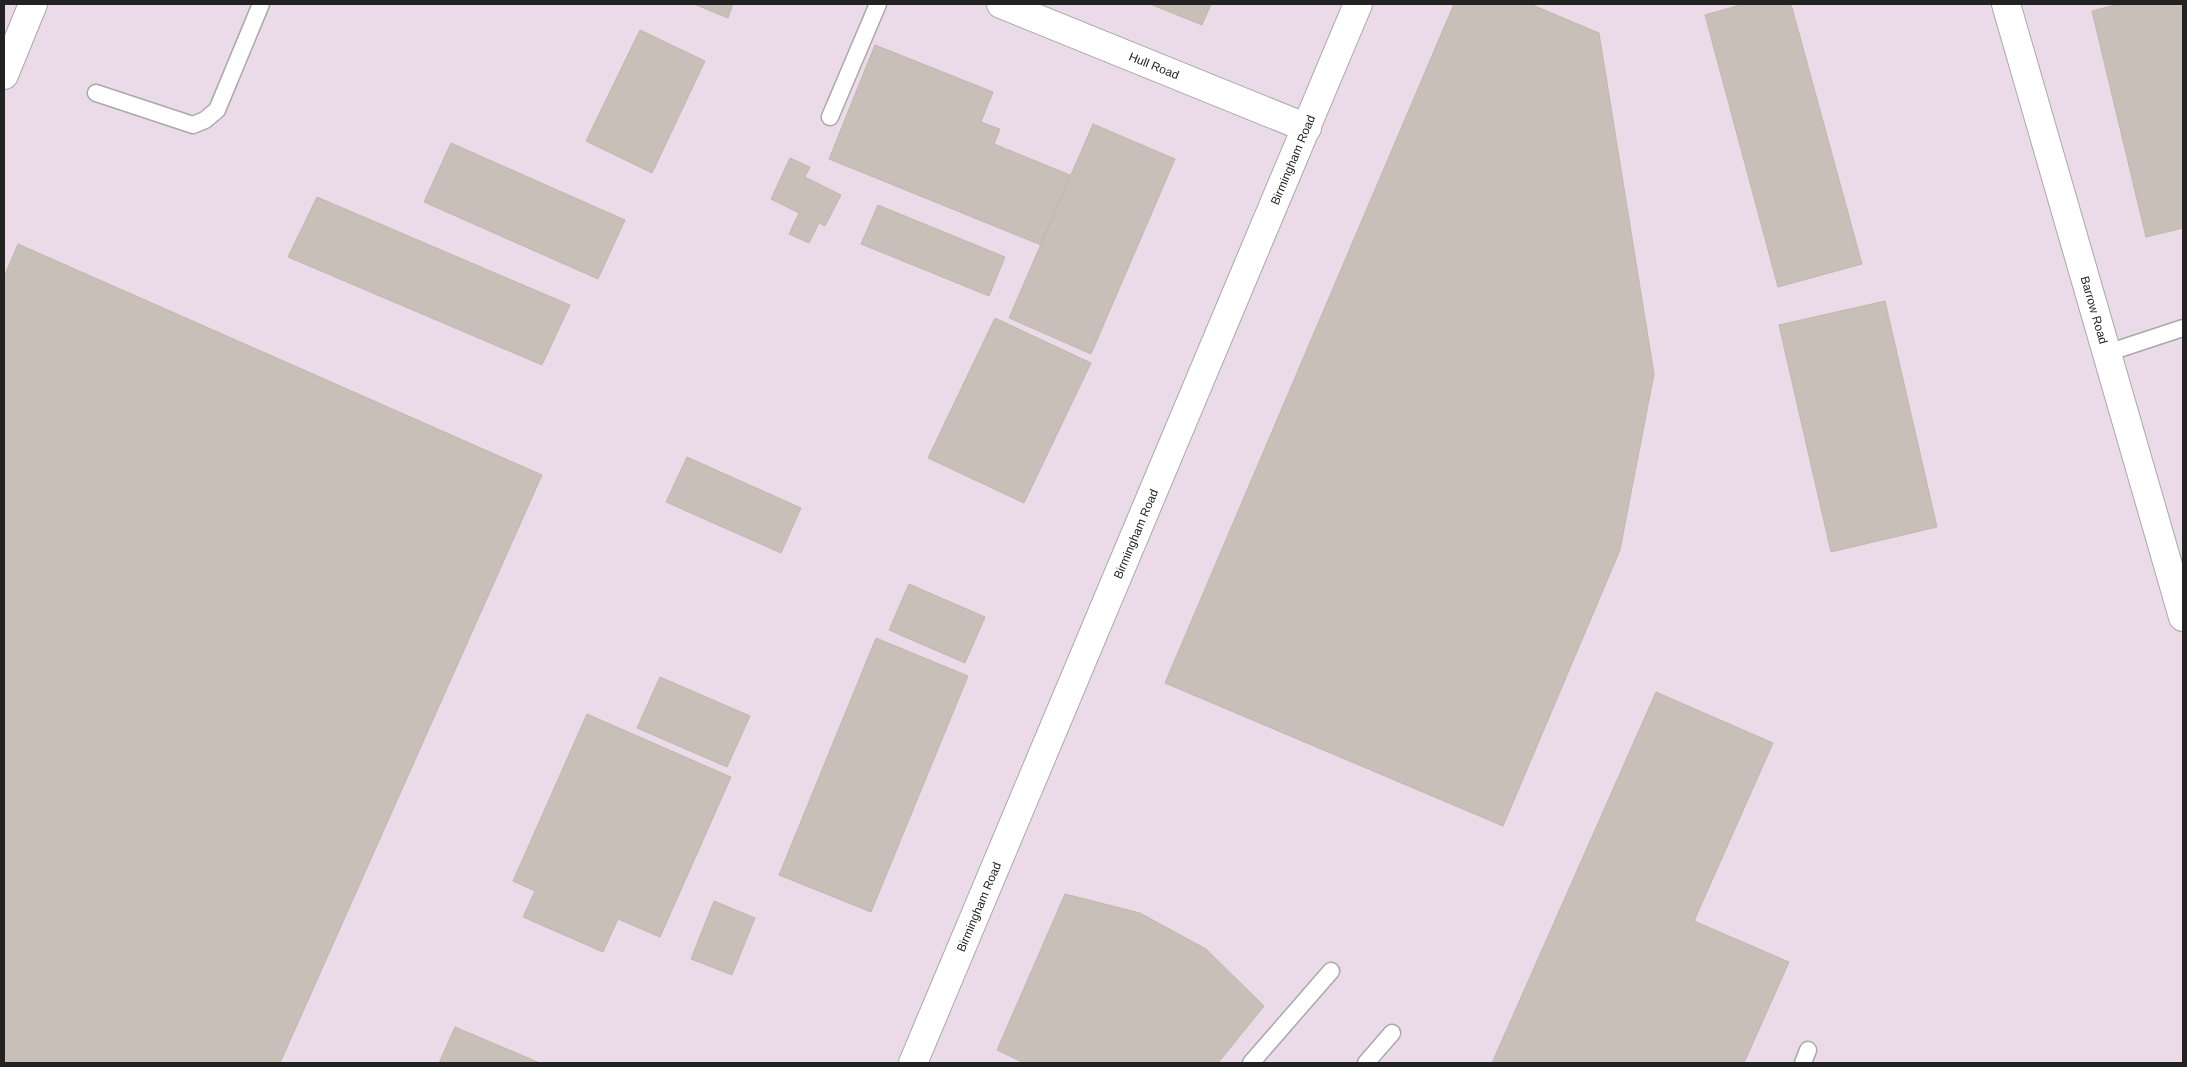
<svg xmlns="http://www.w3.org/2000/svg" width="2187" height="1067" viewBox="0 0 2187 1067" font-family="Arial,sans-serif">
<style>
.industrial{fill:#ebdbe8}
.building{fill:#c7bfb8;stroke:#c4b6ab}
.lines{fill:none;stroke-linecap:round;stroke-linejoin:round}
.service-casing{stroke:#a9a9a9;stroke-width:19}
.minor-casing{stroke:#a9a9a9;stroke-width:30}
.service{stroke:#fff;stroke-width:16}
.minor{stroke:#fff;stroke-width:28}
.labels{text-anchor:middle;stroke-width:4;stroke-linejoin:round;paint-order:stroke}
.street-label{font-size:12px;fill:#222;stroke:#fff}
</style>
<rect width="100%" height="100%" fill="#f2efe9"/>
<!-- industrial -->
<path class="industrial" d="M4,4H2183V1063H4Z"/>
<!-- building -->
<path class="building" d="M694,4H733L728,18Z
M1150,4H1211L1202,25Z
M1454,4H1530L1599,33L1654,374L1620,550L1503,826L1165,683Z
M1744,4H1791L1862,264L1778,287L1705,15Z
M2119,4H2183V228L2146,237L2092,11Z
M640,30L705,61L652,173L586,141Z
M875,45L993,92L981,122L1000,129L994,144L1070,175L1041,245L829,159Z
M1093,124L1175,159L1091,354L1009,318Z
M451,143L625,220L598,279L424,202Z
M790,158L810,167L805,177L841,195L825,226L819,223L809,243L789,234L799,213L771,199Z
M317,197L570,305L542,365L288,257Z
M878,205L1005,257L989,296L861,244Z
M18,244L542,475L280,1063H4V277Z
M1885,301L1937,527L1831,552L1779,325Z
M995,318L1091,363L1024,503L928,458Z
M687,457L801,508L781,553L666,502Z
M909,584L985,617L965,663L889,630Z
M876,638L968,676L871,912L779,875Z
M660,677L750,716L727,767L637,728Z
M1656,692L1773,743L1694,921L1789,962L1744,1063H1492Z
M587,714L731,777L660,937L618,919L603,952L523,917L535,891L513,881Z
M1065,894L1140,913L1206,949L1264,1006L1218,1063H1024L997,1050Z
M714,901L755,918L732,975L691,959Z
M455,1027L540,1063H439Z"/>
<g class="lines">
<!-- service casing -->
<g class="service-casing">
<path id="service" d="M96,93L193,125L205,120L217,110L261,4
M830,117L878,4
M2107,353L2183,328
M1251,1063L1331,971
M1366,1063L1392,1033
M1803,1063L1808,1050"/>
</g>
<!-- minor casing -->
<g class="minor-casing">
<path id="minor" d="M1001,4L1307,128
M2006,4L2183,617
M4,75L33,4
M913,1063L1358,4"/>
</g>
<!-- service -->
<use href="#service" class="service"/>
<!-- minor -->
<use href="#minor" class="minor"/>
</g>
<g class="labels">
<!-- street labels -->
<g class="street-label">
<text transform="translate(1154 66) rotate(22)" y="4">Hull Road</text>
<text transform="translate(1293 160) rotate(-67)" y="4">Birmingham Road</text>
<text transform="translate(2094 310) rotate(74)" y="4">Barrow Road</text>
<text transform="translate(1136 534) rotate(-67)" y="4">Birmingham Road</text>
<text transform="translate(979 907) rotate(-67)" y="4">Birmingham Road</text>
</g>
</g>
<!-- border -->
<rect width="2187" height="1067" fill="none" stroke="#222222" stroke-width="10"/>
</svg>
